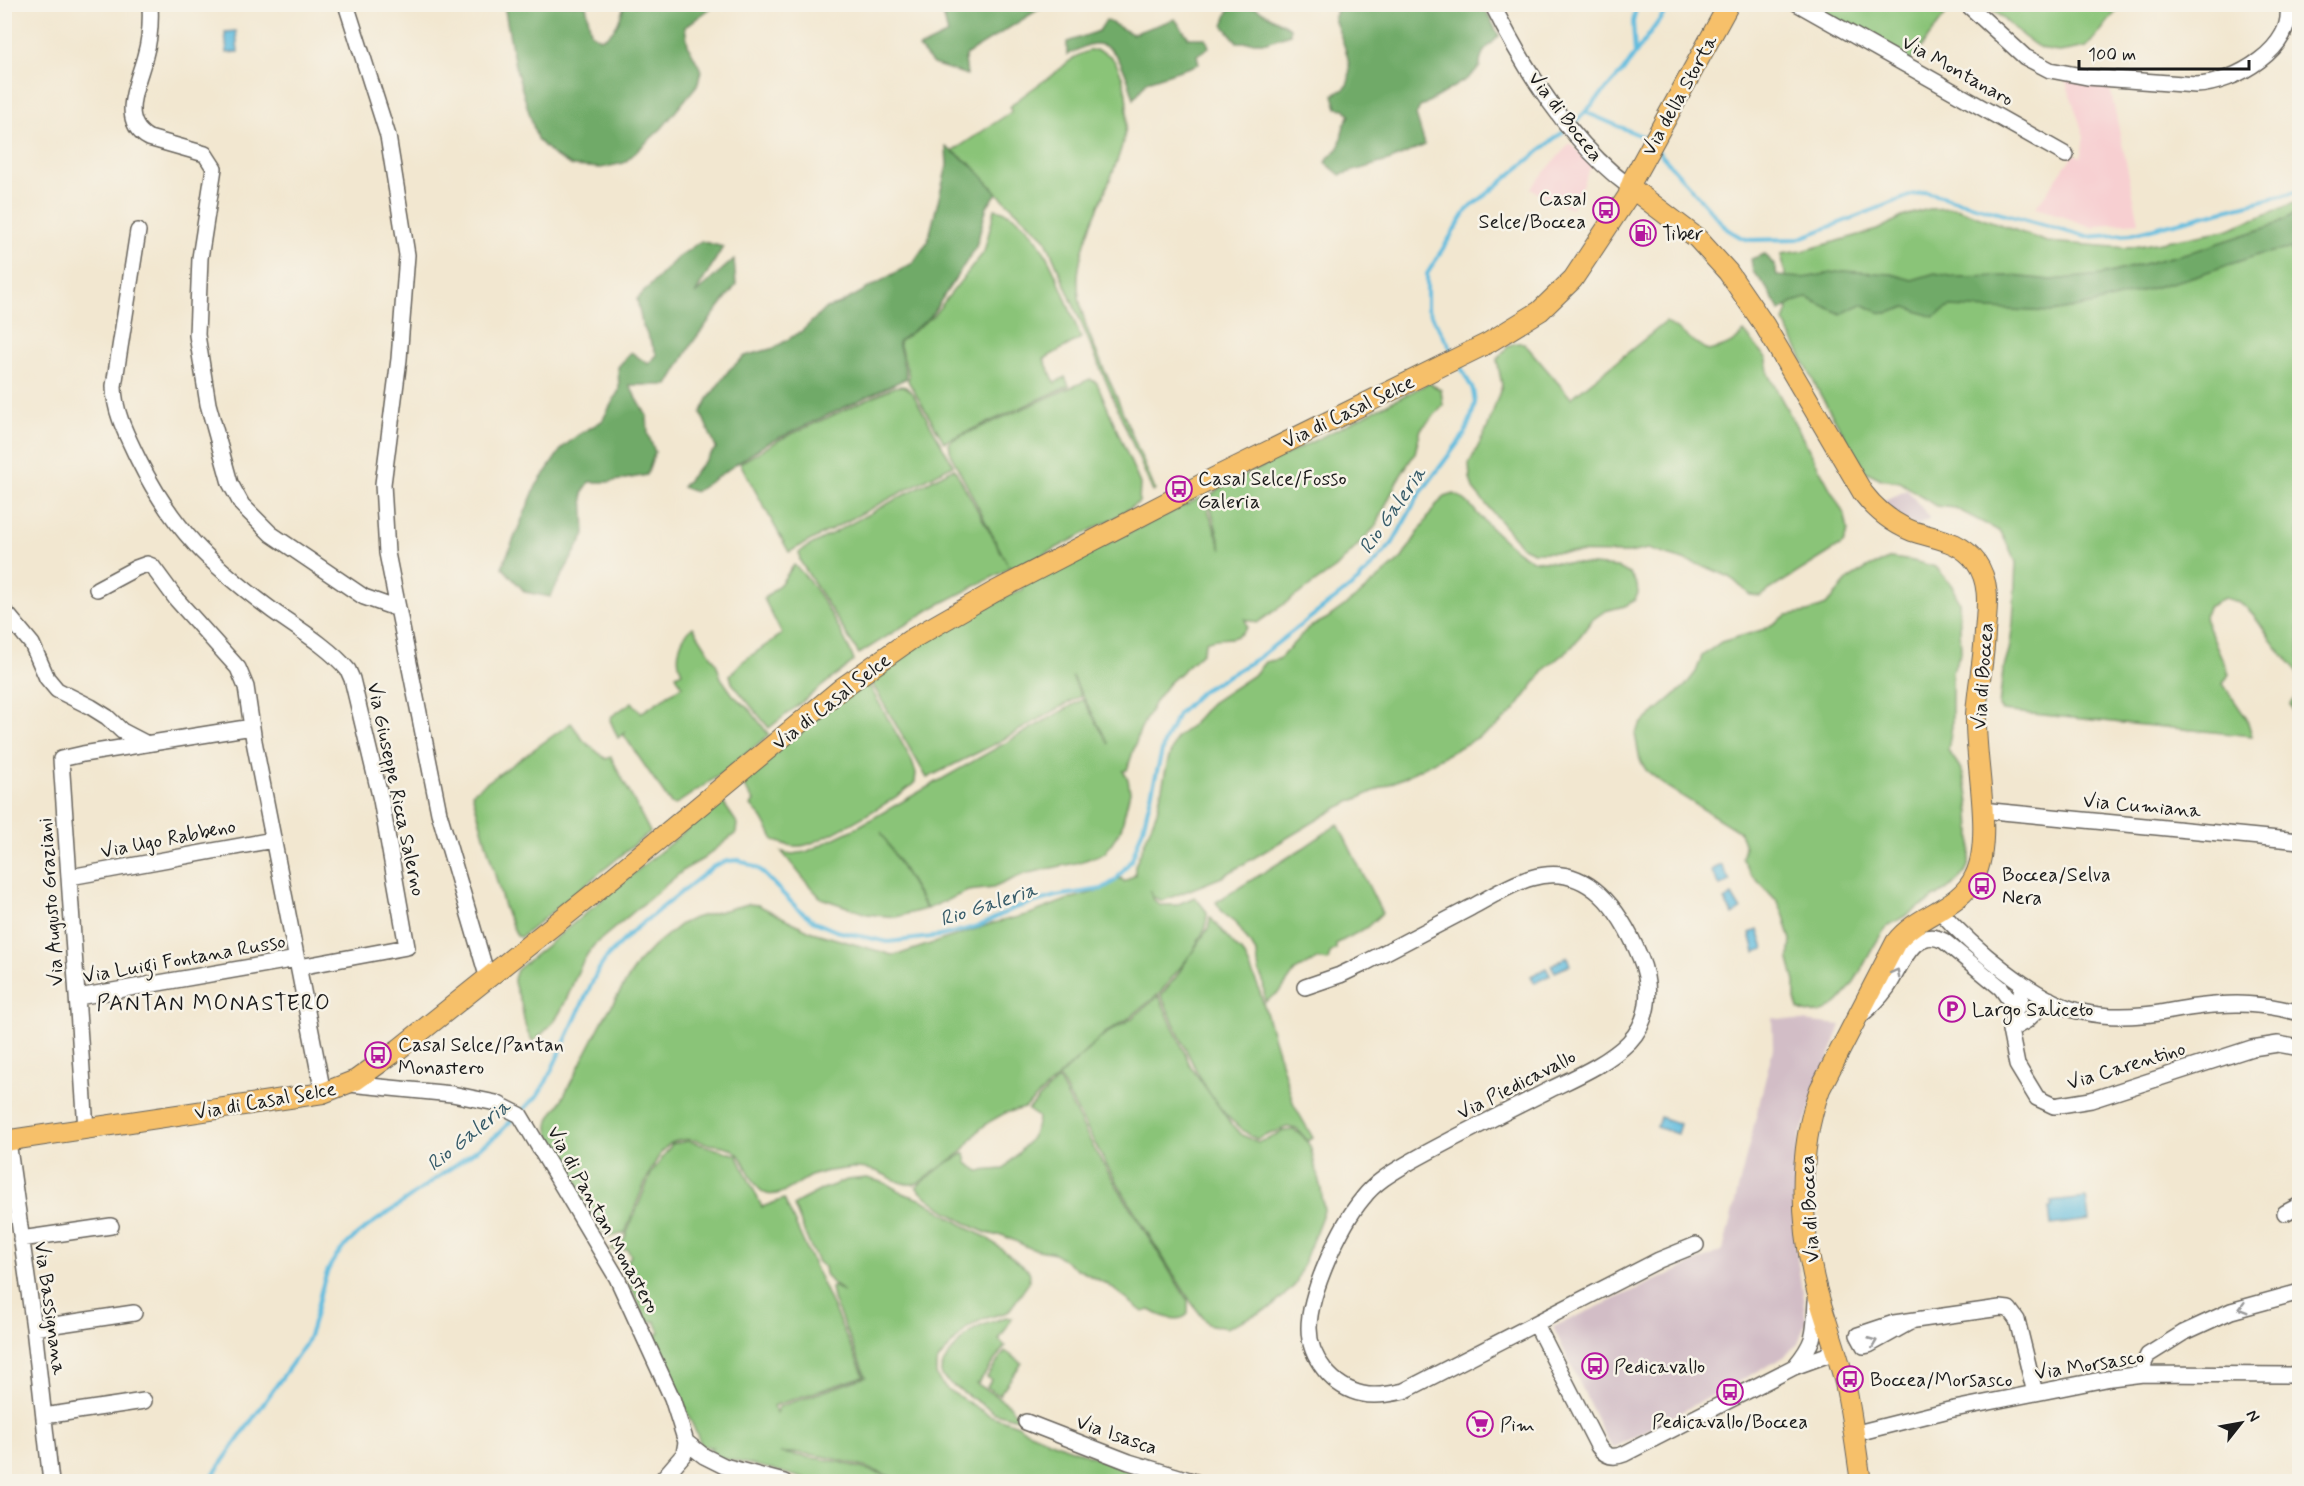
<svg xmlns="http://www.w3.org/2000/svg" width="2304" height="1486" viewBox="0 0 2304 1486" font-family="Mynerve,sans-serif">
<style>
.built{fill:#f7cfd1}
.industrial{fill:#d2bdc6}
.green{fill:#8ac478;stroke:#53704a;stroke-width:1.5;fill-rule:evenodd}
.forest{fill:#6faa68;stroke:#466342;stroke-width:1.5}
.water{fill:#60bcde;stroke:#3e6c7d;stroke-width:1.5}
.lines{fill:none;stroke-linecap:round;stroke-linejoin:round}
.stream{stroke:#60bcde;stroke-width:4}
.minor-casing{stroke:#67635b;stroke-width:18}
.major-casing{stroke:#67635b;stroke-width:22}
.minor{stroke:#fff;stroke-width:15}
.major{stroke:#f6c06b;stroke-width:20}
.oneway{stroke:#999}
.labels{text-anchor:middle;stroke-width:5;stroke-linejoin:round;paint-order:stroke}
.street-label{font-size:20px;fill:#1c1c1c;stroke:#f7f3e8}
.poi-label{font-size:20px;fill:#1c1c1c;stroke:#f7f3e8;text-anchor:start}
.water-label{font-size:21px;font-style:italic;fill:#375c6a;stroke:#f7f3e8}
.quarter-label{font-size:22px;letter-spacing:1.5px;fill:#1c1c1c;stroke:#f7f3e8}
</style>
<rect width="100%" height="100%" fill="#f7f3e8"/>
<filter id="ink" filterUnits="userSpaceOnUse"><feTurbulence type="fractalNoise" baseFrequency=".0167" numOctaves="2"/><feDisplacementMap in="SourceGraphic" scale="12" xChannelSelector="R" yChannelSelector="G"/><feConvolveMatrix kernelMatrix="1 2 1 2 8 2 1 2 1" color-interpolation-filters="sRGB"/></filter>
<filter id="wash" filterUnits="userSpaceOnUse"><feTurbulence type="fractalNoise" baseFrequency=".008" numOctaves="4" result="noise"/><feDisplacementMap in="SourceGraphic" scale="24" xChannelSelector="R" yChannelSelector="G"/><feGaussianBlur stdDeviation="1.35" result="paint"/><feColorMatrix in="noise" values="0 0 0 0 0 0 0 0 0 0 0 0 0 0 0 0 0 1.4 0 .05"/><feComposite in="paint" operator="in"/></filter>
<g filter="url(#wash)">
<rect width="100%" height="100%" fill="#f2e7d0"/>
<!-- built -->
<path class="built" d="M2065,79L2109,83L2139,222L2096,225L2095,228L2036,207L2074,154L2081,157L2084,136Z
M1570,143L1592,164L1571,209L1530,189Z"/>
<!-- industrial -->
<path class="industrial" d="M1907,490L1930,518L1916,527L1880,503Z
M1772,1018L1841,1025L1799,1139L1795,1242L1806,1320L1798,1344L1779,1360L1613,1448L1607,1441L1553,1327L1723,1250L1773,1048Z"/>
<!-- green -->
<path class="green" d="M1809,5H1953L1910,62Z
M1987,5H2121L2093,41L2086,47L2060,52L2050,51L2037,46L2024,37Z
M1095,50C1111,52 1117,62 1122,77C1144,145 1089,203 1079,268C1072,308 1099,357 1115,393C1128,425 1142,458 1155,490L1153,492L1045,238L998,194L971,164L953,151L1011,112L1010,107L1016,101C1028,92 1039,84 1051,76C1066,65 1076,52 1095,50Z
M2299,201V678C2295,664 2285,659 2277,648C2259,626 2255,604 2224,598L2208,607L2204,618L2229,674L2223,684L2247,719L2252,736L2002,711L1999,706L2003,671L2009,651L2013,623L2016,562L2001,532L1955,508L1936,506L1900,482L1881,479L1865,471L1821,396L1784,322L1788,310L1783,292L1785,273L1781,254L1802,251L1877,230L1902,217L1928,209L1956,208L2047,242L2128,248L2226,230Z
M995,209C1043,217 1064,298 1081,338L1044,359L1055,383L1065,377L1069,386L944,442L908,381L909,376L899,342L933,316L984,252Z
M1666,322L1708,351C1723,348 1734,344 1744,332L1767,359L1768,374L1845,516L1848,531L1843,544L1760,596L1750,595L1730,577L1706,567L1648,549L1629,553L1533,552L1522,547L1473,489L1470,478L1469,464L1487,429L1502,385L1497,360C1505,349 1510,341 1524,343L1571,398Z
M1090,379L1097,383L1140,484L1139,502L1116,517L1022,566L1013,570L1009,566L1005,571L932,608L859,654L800,561L799,553L805,548L954,468L1007,563L951,455L949,443L954,439Z
M1429,383L1441,390L1443,406L1421,429L1415,453L1397,481L1376,526L1336,568L1257,623L1245,619L1247,627C1235,645 1221,634 1206,642L1202,653L1168,684L1156,700L1140,730L1127,770L1123,771L1128,779L1130,792L1121,829L1105,853L1080,862L1024,874L993,888L968,891L927,909L881,832L926,909L896,917L867,914L821,898L807,883L782,852L792,854L806,852L852,830L1083,699L1109,744L1072,676L1081,696L993,745L927,778L871,682V676L908,650L1017,591L1023,590L1022,585L1200,498L1206,504L1222,550L1208,498L1220,488Z
M902,386L906,387L913,394L953,465L789,552L740,463L781,439L894,387Z
M1454,494C1468,499 1474,511 1485,522C1499,535 1515,552 1532,560L1617,567L1631,575L1637,585L1638,593L1635,600L1625,606L1605,611L1592,620L1572,647L1547,667L1514,711L1492,730L1405,777L1337,808L1222,877L1162,901L1153,897L1150,890L1152,898L1160,905H1176L1195,897L1207,912L1206,927L1191,954L1209,927L1210,917L1235,946L1244,954L1258,986L1294,1105L1313,1138L1308,1141L1297,1129L1287,1127L1257,1139C1208,1115 1183,1041 1161,995L1176,977L1191,954L1160,993L1129,1018L1105,1033L1025,1108L1005,1113L989,1122L979,1130L962,1152L918,1183C902,1188 890,1176 876,1171C866,1168 855,1167 844,1169C834,1170 823,1172 813,1175C800,1180 783,1198 767,1194C752,1189 748,1164 738,1154C730,1145 719,1146 709,1144C697,1140 685,1137 673,1142C654,1150 633,1214 625,1233L610,1237L600,1229C588,1209 546,1146 548,1125C549,1117 554,1111 559,1105L604,1018L637,964L655,945L681,924L694,918L748,904L758,905L812,932L892,955L900,954L994,923L1030,914L1069,899L1102,890L1121,878L1124,882L1135,875V866L1157,811L1168,760L1176,738L1189,728L1211,703L1255,674L1265,662L1279,659L1308,628L1326,619L1358,596L1402,558L1436,505L1445,497Z
M1891,558L1913,561L1936,567L1952,586L1959,602L1961,652L1952,672V726L1948,750C1952,757 1958,763 1961,770C1970,788 1976,855 1965,873C1957,886 1919,907 1905,916C1899,920 1891,923 1886,928C1864,953 1843,1033 1798,1009L1795,1000V982L1789,960L1791,940L1784,916L1778,902L1751,874L1742,858L1745,847L1740,832L1667,787L1646,770L1640,760L1635,734L1641,724L1685,686L1696,672L1702,656L1721,642L1765,629L1787,615L1808,612L1826,605L1849,579L1869,567Z
M794,565C813,579 846,638 854,661L769,728L732,683L730,675L742,662L782,634L764,599L781,583Z
M693,627L716,663L721,678L733,695L751,711L769,735L724,772L675,805L671,804L623,734L626,731L618,738L610,720L612,716L632,702L641,713L682,686L676,675L682,672C674,658 680,636 693,627Z
M866,680L911,759L916,773L915,782C903,796 824,840 806,845C795,848 784,845 774,840L762,818L751,806L754,801L739,779Z
M2299,684L2300,728L2299,729L2290,704L2296,697Z
M571,723L584,741L606,759L611,757L650,832L521,937L517,936L505,910L472,793Z
M719,803L724,804L737,823L736,833L703,859L685,869L594,945C567,978 573,1013 533,1041C524,1031 524,1016 521,1003C519,995 514,988 514,980C514,977 516,973 517,970Z
M1338,824L1382,913L1366,928L1336,944V949L1330,953L1328,961L1317,959L1295,971L1281,991L1265,1002L1263,981L1259,972L1257,954L1236,923L1223,913L1216,902L1303,848Z
M1159,996L1191,1067L1231,1124L1242,1135L1258,1142L1268,1139L1282,1131L1294,1130L1302,1135L1310,1146L1321,1189L1324,1211L1295,1285L1272,1307L1226,1328L1208,1324L1191,1302L1157,1248L1107,1166L1059,1077L1104,1035L1131,1019Z
M1058,1079L1097,1154L1188,1301V1314C1179,1324 1160,1316 1150,1310L1143,1312L1108,1285L1070,1265L1055,1253L1032,1249L1002,1235C984,1239 929,1201 916,1187L945,1164L965,1153L967,1163L979,1171L1004,1169C1017,1152 1037,1139 1038,1117L1028,1110Z
M689,1141L737,1155L762,1207L784,1199L864,1376L773,1406L776,1413L778,1407L866,1377L833,1299L831,1288L833,1286L844,1292L831,1282L825,1274L824,1267L818,1262L810,1246L794,1206L800,1201L823,1189L847,1180L867,1178L885,1183L905,1194L923,1200L971,1230L986,1237L1029,1271L1030,1275L1028,1284L1008,1312L983,1319L967,1328L940,1358L936,1364V1374L940,1382L948,1390L989,1415L1018,1425L1023,1429L1053,1442L1146,1476L1169,1481L921,1482L902,1478L916,1481H812L771,1469L721,1458L709,1449L712,1447L702,1446L654,1338L660,1332L655,1321L647,1322L622,1268L631,1256L627,1249L617,1252L611,1249L624,1240L651,1174L672,1144ZM780,1453C815,1451 860,1464 892,1477L840,1462Z
M1006,1317L1012,1318L999,1340L1005,1346L979,1382L976,1383L1010,1405L1018,1419L995,1413L949,1383C945,1380 941,1377 941,1372C941,1361 965,1335 975,1329C985,1323 996,1321 1006,1317Z
M1005,1351L1022,1363L999,1395L987,1387L991,1380L987,1377Z"/>
<!-- forest -->
<path class="forest" d="M1236,4L1256,8L1290,28V34L1267,42H1237L1223,25L1228,12Z
M504,5H586L591,33L601,39C616,32 620,21 624,5H666V8L671,5H715L685,27L688,45L701,70L698,84L662,128L624,163L601,168L572,166L553,155L537,139L515,66Z
M959,5V4L1046,5L967,54L965,59L967,75L933,64L919,48L948,34L943,14Z
M1327,5H1483L1499,36C1489,48 1480,49 1480,67L1467,79L1420,107L1416,115L1425,145L1391,160L1340,175L1326,163L1328,158L1339,148L1344,125L1350,115L1345,109L1337,108L1333,95C1336,93 1342,91 1345,88C1358,72 1340,35 1334,19L1337,11Z
M1175,19L1189,38H1206L1209,47L1197,55L1199,64L1147,81L1134,99C1128,80 1118,37 1089,45C1082,47 1074,52 1067,55V42L1099,31L1106,20L1132,34Z
M946,147L973,166L997,193L987,206L976,247L930,317L898,342L907,378L766,444L695,492L682,487L716,448L701,413L708,399L729,370L745,356L774,348L802,331L826,308L840,304L913,263L928,241L947,166Z
M2299,211V251L2296,255L2289,249L2261,254L2189,278L2094,304L2053,312L1950,307L1933,317L1906,307C1884,316 1882,315 1862,304L1841,314L1807,298L1796,301L1780,311L1764,284L1753,272L1751,259L1765,254L1775,266L1777,276L1803,278L1843,271L1891,274L1912,280L1935,273L1955,277L2012,276L2051,280L2101,275L2198,250L2274,225Z
M701,241L723,247L695,294L734,259L736,285L693,342L668,385H629L647,416L648,434L655,452L647,475L609,482H589L583,493L585,534L550,597L525,592L502,567L536,486L562,448L578,435L602,421L619,390L618,367L631,352L648,364L657,355L642,324L637,299L677,258Z"/>
<!-- water -->
<path class="water" d="M236,31L238,52L227,53L225,32Z
M1721,865L1730,881L1720,886L1711,870Z
M1732,895L1741,910L1733,915L1724,900Z
M1758,930L1764,949L1755,952L1750,933Z
M1567,957L1570,965L1555,972L1551,965Z
M1546,968L1550,975L1535,983L1531,976Z
M1660,1117L1680,1124L1677,1134L1657,1127Z
M2086,1198L2089,1220L2051,1225L2049,1208L2052,1207L2051,1202Z"/>
<g class="lines">
<!-- stream -->
<path class="stream" d="M1635,54L1633,22L1637,4
M1585,112L1646,138
M1575,123L1623,71L1671,4
M1657,150L1727,229L1742,238L1751,240L1798,239L1912,195L1926,192L2087,237L2131,234L2300,191
M1453,352L1427,308V274L1467,210L1563,132
M521,1112L537,1096L546,1082L597,972L607,957L634,930L714,866L727,861L740,860L759,869L797,908L815,922L836,931L888,942L940,936L979,926L1015,908L1056,896L1102,889L1116,880L1132,859L1143,828L1164,743L1178,714L1202,691L1258,658L1358,581L1392,544L1419,495L1464,435L1471,418L1475,403L1473,390L1459,364
M208,1482L305,1345C318,1320 317,1291 330,1266C346,1237 380,1219 406,1200C436,1179 466,1157 496,1136L515,1117"/>
</g>
</g>
<g filter="url(#ink)">
<g class="lines">
<!-- minor casing -->
<g class="minor-casing">
<path id="minor" d="M150,4C151,22 150,39 145,56C139,81 117,121 149,138L205,154L214,168L200,258L197,335L208,404L230,483L242,505L271,534L364,597L398,609
M346,4L388,136L407,255L399,359L383,484L387,553L439,813L488,979
M1492,4C1525,70 1570,143 1630,187
M1798,4L2066,155
M1967,4L2025,57L2050,70L2087,77L2196,85C2233,84 2298,47 2287,4
M138,231L114,386C114,412 127,436 138,459C173,530 211,565 273,611C297,628 330,648 348,670L352,679L381,800L407,947L299,967
M97,589L136,568L147,564L152,566L177,600L238,668L246,687L254,741L323,1093
M8,615L32,644L47,678L57,690L91,707L107,717L122,731L147,744
M1981,810L2300,841
M70,877L273,840
M1939,910C1971,946 2035,1002 2082,1012C2101,1016 2123,1017 2142,1015C2160,1014 2178,1009 2196,1007C2235,1002 2262,1003 2300,1013
M2022,983L2020,1003L2014,1013L2010,1030L2017,1065L2037,1098L2054,1106L2091,1100L2252,1048L2278,1044L2300,1048
M1305,987L1340,975L1361,965C1397,946 1434,927 1470,908C1489,898 1510,884 1531,878C1589,861 1621,912 1640,957C1652,986 1651,1019 1629,1042C1608,1063 1578,1076 1551,1089C1504,1113 1456,1136 1410,1162C1393,1172 1375,1182 1363,1198C1341,1224 1309,1293 1309,1328C1309,1358 1333,1388 1363,1394C1376,1397 1391,1394 1404,1391L1659,1260L1696,1245
M78,997L297,959
M1861,1015C1871,1007 1879,999 1887,988C1900,970 1913,924 1944,941L2001,988L2016,1009
M2010,1030L2026,1021L2049,999
M349,1084L452,1094L496,1103L520,1115L617,1278L672,1398L686,1442L704,1456L724,1466L784,1482
M86,1129L61,759L83,754L252,727
M8,1141L34,1328L51,1482
M2285,1213L2300,1205
M21,1239L111,1226
M1912,1321L1869,1345L1864,1346L1858,1335L1894,1323L2000,1308L2009,1309L2017,1320L2035,1393
M1536,1324L1598,1446C1605,1456 1612,1459 1624,1454L1794,1367L1827,1355L1833,1345
M34,1328L134,1313
M1796,1365C1817,1339 1814,1332 1816,1301
M2143,1374L2144,1363L2148,1355L2183,1333L2231,1311L2300,1292
M44,1416L144,1401
M1026,1422L1129,1462L1196,1482
M1853,1434L1949,1410L2111,1378L2143,1374L2290,1375L2300,1373
M660,1482L684,1454L686,1442"/>
</g>
<!-- major casing -->
<g class="major-casing">
<path id="major" d="M1630,187L1697,238L1728,272L1765,326L1863,493C1876,510 1892,523 1912,531C1936,539 1960,540 1976,562C1991,583 1987,608 1985,632C1984,659 1978,686 1976,714C1974,758 1994,838 1975,876C1960,909 1917,914 1896,942L1820,1089C1797,1152 1800,1227 1817,1291C1826,1322 1837,1352 1845,1383C1852,1415 1856,1449 1861,1482
M4,1141L323,1093L356,1080L399,1049L594,893L842,688L910,640L994,592L1214,478L1488,343L1540,311L1573,279L1628,196L1633,179L1729,4"/>
</g>
<!-- minor -->
<use href="#minor" class="minor"/>
<!-- major -->
<use href="#major" class="major"/>
</g>
<!-- one-way arrows -->
<defs><path id="oneway-chevron" d="M-2-3.5L2.5 0L-2 3.5" fill="none" stroke-width="1.6" stroke-linecap="round" stroke-linejoin="round" transform="scale(1.5)"/></defs>
<g class="oneway">
<use href="#oneway-chevron" transform="translate(1896 973) rotate(-61)"/>
<use href="#oneway-chevron" transform="translate(2243 1308) rotate(164)"/>
<use href="#oneway-chevron" transform="translate(1873 1342) rotate(-22)"/>
</g>
</g>
<!-- icons -->
<defs>
<g id="bus-ring" transform="scale(1.35)"><circle r="9.5" fill="#f7f3e8" stroke="#b5179e" stroke-width="1.5"/><path d="M-5-6H5V4H4V6H2V4H-2V6H-4V4H-5ZM-3.5-4V0h7V-4ZM-3.5 1.2v1.5H-2V1.2ZM2 1.2v1.5H3.5V1.2Z" fill="#b5179e"/></g>
<g id="fuel-ring" transform="scale(1.35)"><circle r="9.5" fill="#f7f3e8" stroke="#b5179e" stroke-width="1.5"/><path d="M-5.5-6h7V0h2V4h1.3V-2.5L3-4.5l.8-.8L6-3V5H2.5V1h-1V6h-7ZM-4.2-4.7v3.2H.2V-4.7Z" fill="#b5179e"/></g>
<g id="parking-ring" transform="scale(1.35)"><circle r="9.5" fill="#f7f3e8" stroke="#b5179e" stroke-width="1.5"/><path d="M-3.5-5.5H1a3.5 3.5 0 0 1 0 7H-1V5.5H-3.5ZM-1-3.4V-.6H.8a1.4 1.4 0 0 0 0-2.8Z" fill="#b5179e"/></g>
<g id="supermarket-ring" transform="scale(1.35)"><circle r="9.5" fill="#f7f3e8" stroke="#b5179e" stroke-width="1.5"/><path d="M-6-5.5h2.5l.6 2H6L4.5 2H-2.5L-4.4-4H-6ZM-1.5 3.2a1.3 1.3 0 1 0 .1 0ZM3 3.2a1.3 1.3 0 1 0 .1 0Z" fill="#b5179e"/></g>
</defs>
<g fill-rule="evenodd">
<use href="#bus-ring" x="1606" y="210"/>
<use href="#fuel-ring" x="1643" y="233"/>
<use href="#bus-ring" x="1179" y="489"/>
<use href="#bus-ring" x="1982" y="886"/>
<use href="#parking-ring" x="1952" y="1009"/>
<use href="#bus-ring" x="378" y="1055"/>
<use href="#bus-ring" x="1595" y="1366"/>
<use href="#bus-ring" x="1850" y="1379"/>
<use href="#bus-ring" x="1730" y="1392"/>
<use href="#supermarket-ring" x="1480" y="1424"/>
</g>
<g class="labels">
<!-- street labels -->
<g class="street-label">
<text transform="translate(1958 70) rotate(29)" y="7">Via Montanaro</text>
<text transform="translate(1679 95) rotate(-61)" y="7">Via della Storta</text>
<text transform="translate(1566 116) rotate(52)" y="7">Via di Boccea</text>
<text transform="translate(1348 411) rotate(-26)" y="7">Via di Casal Selce</text>
<text transform="translate(1982 676) rotate(-86)" y="7">Via di Boccea</text>
<text transform="translate(831 701) rotate(-38)" y="7">Via di Casal Selce</text>
<text transform="translate(397 789) rotate(78)" y="7">Via Giuseppe Ricca Salerno</text>
<text transform="translate(2142 805) rotate(5)" y="7">Via Cumiana</text>
<text transform="translate(168 838) rotate(-11)" y="7">Via Ugo Rabbeno</text>
<text transform="translate(50 902) rotate(-94)" y="7">Via Augusto Graziani</text>
<text transform="translate(184 958) rotate(-10)" y="7">Via Luigi Fontana Russo</text>
<text transform="translate(2126 1065) rotate(-17)" y="7">Via Carentino</text>
<text transform="translate(1516 1084) rotate(-27)" y="7">Via Piedicavallo</text>
<text transform="translate(265 1100) rotate(-10)" y="7">Via di Casal Selce</text>
<text transform="translate(1809 1209) rotate(-93)" y="7">Via di Boccea</text>
<text transform="translate(604 1219) rotate(61)" y="7">Via di Pantan Monastero</text>
<text transform="translate(51 1308) rotate(82)" y="7">Via Bassignana</text>
<text transform="translate(2089 1364) rotate(-9)" y="7">Via Morsasco</text>
<text transform="translate(1117 1434) rotate(19)" y="7">Via Isasca</text>
</g>
<!-- poi labels -->
<g class="poi-label">
<text x="1586" y="205" text-anchor="end">Casal<tspan x="1586" dy="23">Selce/Boccea</tspan></text>
<text x="1662" y="240">Tiber</text>
<text x="1198" y="485">Casal Selce/Fosso<tspan x="1198" dy="23">Galeria</tspan></text>
<text x="2002" y="881">Boccea/Selva<tspan x="2002" dy="23">Nera</tspan></text>
<text x="1972" y="1016">Largo Saliceto</text>
<text x="398" y="1051">Casal Selce/Pantan<tspan x="398" dy="23">Monastero</tspan></text>
<text x="1614" y="1373">Pedicavallo</text>
<text x="1870" y="1386">Boccea/Morsasco</text>
<text x="1730" y="1428" text-anchor="middle">Pedicavallo/Boccea</text>
<text x="1500" y="1431">Pim</text>
</g>
<!-- water labels -->
<g class="water-label">
<text transform="translate(1392 510) rotate(-55)" y="7">Rio Galeria</text>
<text transform="translate(988 904) rotate(-18)" y="7">Rio Galeria</text>
<text transform="translate(468 1135) rotate(-39)" y="7">Rio Galeria</text>
</g>
<!-- quarter labels -->
<g class="quarter-label">
<text x="214" y="1010">PANTAN MONASTERO</text>
</g>
</g>
<!-- margin -->
<rect width="2304" height="1486" fill="none" stroke="#f7f3e8" stroke-width="24"/>
<!-- north arrow -->
<g transform="translate(2241 1423) rotate(59)" stroke="#f7f3e8" stroke-width="4.5" paint-order="stroke">
<path d="M0-4.5L10 22L0 15L-10 22Z" fill="#1c1c1c"/>
<text y="-9" font-size="16" font-weight="bold" text-anchor="middle" fill="#1c1c1c">N</text>
</g>
<!-- scale -->
<path d="M2079 60v9h170v-9" fill="none" stroke="#1c1c1c" stroke-width="3"/>
<text x="2088" y="60" font-size="18" fill="#1c1c1c" stroke="#f7f3e8" stroke-width="4.5" paint-order="stroke">100 m</text>
</svg>
